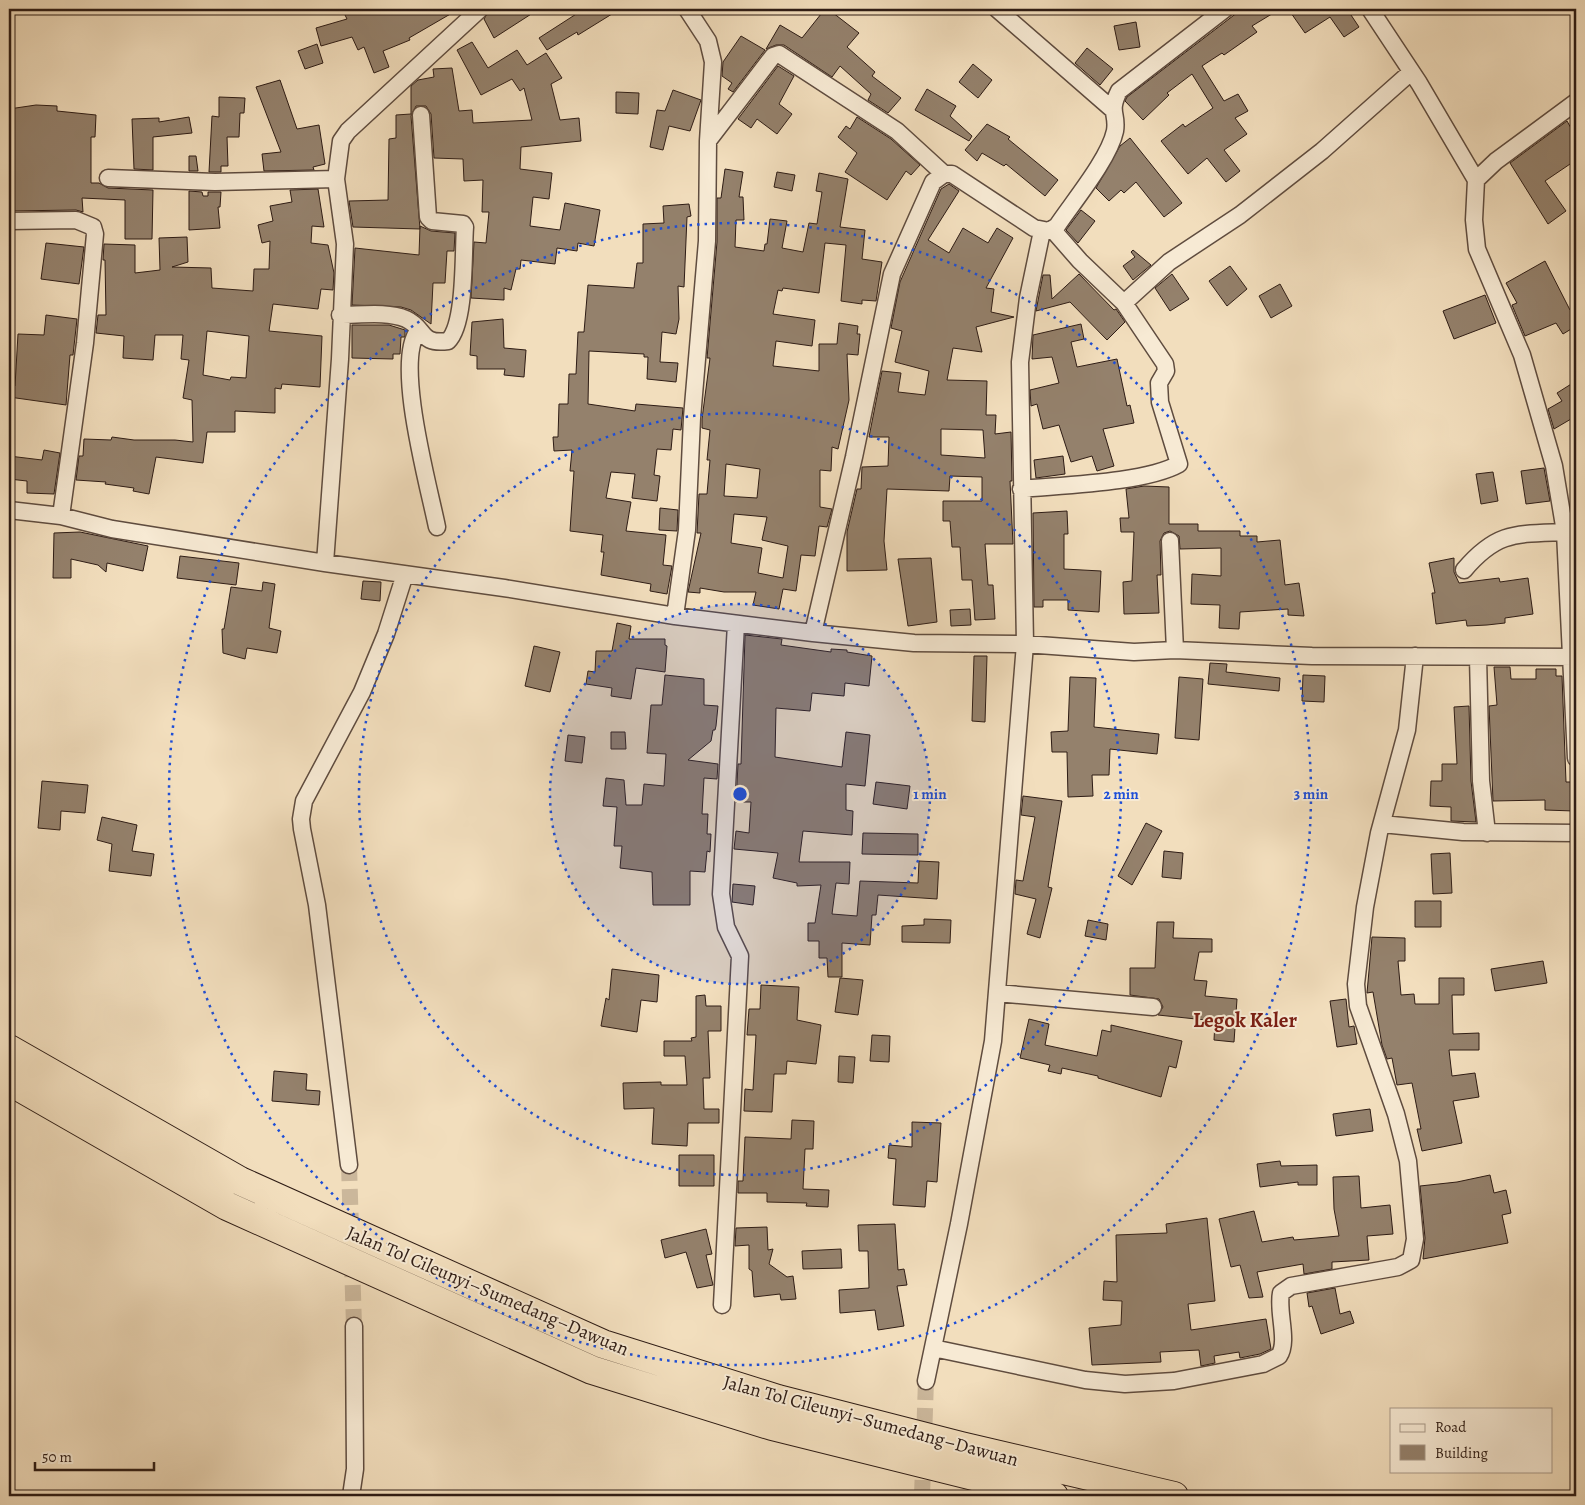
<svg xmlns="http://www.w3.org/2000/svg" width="1585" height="1505" viewBox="0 0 1585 1505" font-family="Alegreya,serif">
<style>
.building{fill:#94816c;stroke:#2e1c15;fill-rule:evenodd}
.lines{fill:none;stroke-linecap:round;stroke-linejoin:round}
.street-tunnel{stroke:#cbb79b;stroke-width:16;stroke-dasharray:16 8;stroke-linecap:butt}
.street-casing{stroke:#5f4c3f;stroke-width:19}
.highway-casing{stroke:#2e1c15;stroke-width:30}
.street{stroke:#f7ead4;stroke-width:16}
.highway{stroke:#f2debd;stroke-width:28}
.ring{fill:none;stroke:#1d4ed8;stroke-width:2.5;stroke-dasharray:2.5 5}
.labels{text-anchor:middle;stroke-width:4;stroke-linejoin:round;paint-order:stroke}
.street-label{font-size:19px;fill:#2e1c15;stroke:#f7ead4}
.quarter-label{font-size:21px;font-weight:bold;fill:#7a1f14;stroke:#f7ead4}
.centre{fill:#1d4ed8;stroke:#f7ead4;stroke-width:2.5}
.ring-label{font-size:15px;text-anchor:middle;font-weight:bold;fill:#1d4ed8;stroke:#f7ead4;stroke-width:4;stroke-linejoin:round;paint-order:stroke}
</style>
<rect width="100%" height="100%" fill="#f2debd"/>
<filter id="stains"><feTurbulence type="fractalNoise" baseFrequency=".004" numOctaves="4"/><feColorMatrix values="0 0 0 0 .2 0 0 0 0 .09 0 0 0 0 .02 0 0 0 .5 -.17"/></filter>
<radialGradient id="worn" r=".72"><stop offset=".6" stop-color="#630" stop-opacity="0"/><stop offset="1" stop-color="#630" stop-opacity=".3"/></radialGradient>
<!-- building -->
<path class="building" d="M342,9H459L409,38L410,40L383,51L389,67L374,73L364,47L358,50L352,37L321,46L316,28L347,19Z
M490,9H539L494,38L484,19Z
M584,9H620L578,35L577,32L547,50L539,38Z
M825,9H828L859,33L847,47L875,72L872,76L901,98L888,113L868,100L871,94L840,66L832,77L784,45H776L766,49L780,25L802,38Z
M1242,9H1280L1252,26L1257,32L1224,55L1222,53L1202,66L1224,101L1238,94L1248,111L1235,118L1247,134L1224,150L1240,171L1226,182L1207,158L1188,174L1161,141L1183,124L1185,127L1213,108L1192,74L1167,93L1169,95L1143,120L1125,101L1127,97Z
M1298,9H1347L1359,27L1344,37L1330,17L1305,33L1291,13Z
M1136,22L1140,47L1119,50L1114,26Z
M741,36L765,50L733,92L728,89L732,83L722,76L723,62Z
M472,42L488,68L517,50L527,65L546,53L562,78L551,84L560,120L579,118L581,141L521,147L520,169L552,173L549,199L533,197L530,226L560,230L565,203L600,210L594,246L578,243L577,251L557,248L555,264L521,260L520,269H516L511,290L504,288V300L471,298L474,242L486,243L489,212H482L483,180L464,181L463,159L434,158L431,114L426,106H416L411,116L420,229L353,227L349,201L388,200L389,139L396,138V115L411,114V86L418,80L434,77L433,69L452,68L459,111L472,110L473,123L532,120L524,88L520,91L512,79L481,95L457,50Z
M317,44L323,63L305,69L298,51Z
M1087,48L1113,69L1100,85L1075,63Z
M973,64L992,80L978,98L959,82Z
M778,66L794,76L779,104L792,114L777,134L757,119L751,128L738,119Z
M280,80L297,129L319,125L325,164L313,167L314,170L264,171L262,154L281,152L256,87Z
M927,89L956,106L950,116L972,136L969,141L915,110Z
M673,90L701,100L690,131L669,126L663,150L650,147L657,110L665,111Z
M616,92L639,93L638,114L616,113Z
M219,97L245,98L244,113H240L239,137H227L228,166H221V172H209L212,116L219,117Z
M36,105L57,106V111L96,115L95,137H91V183H99L108,188L153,190L152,239H125V200L82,198L83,212L76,210L9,211V158L11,157L9,109Z
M189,117L192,133L153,137V170L134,169L132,119L159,118V122Z
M857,117L891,139L920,165L911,175L906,171L887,200L845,172L857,153L838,137L846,126L850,129Z
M1567,121L1576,137V160L1545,181L1566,211L1548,224L1510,163Z
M987,124L1010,137L1008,139L1058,180L1045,196L1006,164L1004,166L982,153L977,161L965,150Z
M1130,138L1182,203L1164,217L1136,182L1124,193L1121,190L1109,201L1096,188L1120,146Z
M189,156H196L198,171H189Z
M725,169L743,172L739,197H743L744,220H736L735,247L764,251L765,244H767L770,219L787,221L782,248L803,252L809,223L817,224L822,192L816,191L819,173L848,179L840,227L865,230L862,259L882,262L876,301L862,300V304L841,301L846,245L825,243L819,293L783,288L782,291L778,290L773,314L815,320L812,346L776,341L773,366L819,371V344H837L839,323L858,326L857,334H860L858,355L847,354L849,400L838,449L832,447L831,471L820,470V507L832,509L827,527L819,526L815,556L801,555L796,591L783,589L779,609L753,605L756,592H724L700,588V593L688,592L701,533H697L699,494H707L710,460H707L710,430L702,428V419L710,358H707L717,242V198H721ZM726,464L760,469L757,498L724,496ZM734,514L767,517L762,540L788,546L783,578L758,573L762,548L731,543Z
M777,172L795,175L792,191L774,187Z
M949,184L959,191L928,240L949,253L963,228L988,243L997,228L1013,238L986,288L994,289L991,312L1014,317L976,327L982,352L953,348L947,380L987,381L986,415H996L995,434L1011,432L1012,481H1010L1013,544H985L988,585H993L995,619L975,620L972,580H962L960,547H952L950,521H943V501H982V477L950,476L949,491L887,489L884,541L887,570L847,571V532L857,489H861L862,467L888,466L889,437H869L882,371L901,373L898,392L925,395L929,371L895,362L902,331L891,328L900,282L941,189ZM941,429L983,430L985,458L941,455Z
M318,189L324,227L312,226L311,243L328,245L334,273L333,290L321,289L318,309L273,304L269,331L322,336L320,387L282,384L281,389L275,388V413L235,411V432H207L203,463L156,457L149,494L133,491L134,488L105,484L106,482L76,480L79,456H83L84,439L111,440L112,437L134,440H175L193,442L192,400L183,398L189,360L181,359L183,335H155L153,360L123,358L124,336L96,333L98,315H106L105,260H103L104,244L135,245V273L160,270L159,238L187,237L188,262L172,267L211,268L212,288L253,291L254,269H269L270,241L262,243L258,225L273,221L270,206L292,202L290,190ZM207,331L249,336L246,378L231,377L230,380L203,375Z
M189,191L202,192L203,196H208V192H221L220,207H218L220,228L189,230Z
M689,204L691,216L687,217L684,287L678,286L679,319L676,334L662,332L660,362L678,363L676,382L647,379L648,357H644V354L589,351L588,404L635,411L636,404L683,408L681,430L673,429L671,450L657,449L654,475L660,476L657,501L632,498L635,474L611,472L606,498L631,502L626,531L666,535L663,565L672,566L667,594L650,591L651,584L601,575L604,552H601L603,535L570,531L574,471H570L572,450L554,451L553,437H558L559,404H568L569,374H576L578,332H584L588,285L634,288L637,263H643V224L664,223L663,206Z
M1081,210L1095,221L1078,243L1066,230Z
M420,226L431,231L455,233L454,251H447L445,283H433L431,324L411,310L401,307L352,305L355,248L419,255Z
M46,243L84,247L79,284L41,279Z
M1133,250L1151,265L1133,280L1123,266L1135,257L1131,252Z
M1545,261L1570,310L1572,309L1576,316V326L1563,334L1556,323L1525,336L1512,305L1517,303L1506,283Z
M1230,266L1247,289L1227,306L1209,281Z
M1079,274L1114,310L1116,309L1125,322L1107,340L1070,302L1036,311L1043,275H1050L1052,299Z
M1172,274L1189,299L1170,311L1155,288Z
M1280,284L1292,306L1271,318L1259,296Z
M1485,295L1496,323L1454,339L1443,311Z
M46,315L77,319L73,355H70L66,405L9,397V385L15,386L18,334L44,335Z
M503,319L504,348L526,350L524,377L504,375L505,369H477V356L470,355L472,322Z
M1081,324L1084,339L1071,342L1077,367L1117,359L1127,406L1130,405L1134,423L1103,429L1114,466L1097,471L1092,456L1071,462L1059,425L1043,429L1037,404L1031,406L1030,390L1059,383L1052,357L1032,359L1033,335Z
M352,325H389L405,330V337H401L400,354H393V359L352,358Z
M1576,381V423L1571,415V419L1554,429L1548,409L1562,401L1557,393Z
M44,450L60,453L54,494L27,493V481L9,479V456L42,460Z
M1063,456L1065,474L1036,478L1034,460Z
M1544,468L1550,501L1526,504L1521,471Z
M1493,472L1498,501L1481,504L1476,474Z
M1144,486L1169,487V524H1198V531H1240V536H1257V542L1280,540L1285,585L1299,583L1304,616L1288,615V609L1240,612L1239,629L1219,628L1220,605L1191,604L1192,574L1221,576V548L1180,549L1179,536L1170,531L1164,533L1160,541L1161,575H1157L1159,613L1124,614L1123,582L1132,581L1134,532H1121L1120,518H1129L1126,489Z
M660,508L678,510L677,531L659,530Z
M1067,511L1068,534H1064V569L1101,571L1099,612L1068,610V600H1043V607H1034L1033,513Z
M80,532L148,546L143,571L107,563L106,572L98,565L71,559V578H53L54,533Z
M180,556L239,563L236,585L177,578Z
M931,558L937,622L908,626L898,559Z
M1454,558V572L1459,583L1499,578L1500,582L1528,578L1533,614L1505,618V623L1487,625L1467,626L1466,620L1436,624L1432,593H1435L1429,563Z
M363,581L381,582L380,601L361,599Z
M263,582L275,584L269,628L281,631L277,653L247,648L245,659L223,653L222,629H224L231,587L262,591Z
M970,609L971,625L951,626L950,610Z
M617,623L631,626L629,639H665V645L667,646L665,672L636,668L631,699L611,696L612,688L586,684L588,671L595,672L596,651H612Z
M745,635L782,639L781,645L831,652V649L847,650V652L872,656L869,686L845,683L844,696L812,693L810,711L776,708L775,757L842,767L846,732L870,735L865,786L846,784V810L853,811L852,835L803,831L799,862H850L849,884L836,883L832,914L857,916L860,881L918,883L919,861L939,862L937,899L878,895L876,915H872L870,945L842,943V977H828L827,958H819V941H808V923H815L821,885L797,886V883L773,878L778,853L734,849L736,831L749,833L751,802H736L738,764H741Z
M534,646L560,652L550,692L525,686Z
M974,656H987L985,722L972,721Z
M1210,663L1227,664L1226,672L1280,678L1279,691L1208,684Z
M1494,667H1510L1511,679H1536V669H1556V676H1562L1566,782H1574V811L1545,810V800L1493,801L1489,706L1497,705Z
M665,675L704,679V705L718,706L716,726L715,730H713L711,741L688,760L718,764L717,779L704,778L702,814H708L707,834H711L710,852L707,851L705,872L690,871V905H653L652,872L620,868L622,846H614L617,807L603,806L606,778L624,780L626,805H642L644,784L664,786L666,754L647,753L651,705H662Z
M1303,675L1325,676L1324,702L1302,701Z
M1070,677L1096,678L1094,727L1159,734L1157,754L1110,749L1109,775H1092L1093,796L1068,797L1067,752H1052L1051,732L1068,731Z
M1179,677L1203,679L1199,740L1175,738Z
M1469,706L1471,781L1476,822L1451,821V807L1430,806L1431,781H1442V764H1457L1454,707Z
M611,732H625L626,749H611Z
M568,735L585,737L582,763L565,761Z
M42,781L88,785L85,813L61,811L60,830L38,828Z
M876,782L910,786L907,809L873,804Z
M1023,796L1062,801L1048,887L1052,888L1040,938L1027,934L1036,899L1015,894L1016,880L1023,881L1035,817L1021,815Z
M102,817L137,825L132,851L154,854L151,876L109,871L112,844L97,840Z
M1146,823L1162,831L1132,885L1118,876Z
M863,833L918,834V855L862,854Z
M1164,851L1183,853L1181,879L1162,877Z
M1450,853L1452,893L1433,894L1431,854Z
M733,884L755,886L753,905L732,902Z
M1415,901H1441V927H1415Z
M924,919L951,920L950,943L902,942V926L924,925Z
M1088,920L1108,924L1106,940L1085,936Z
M1157,922H1174L1173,938L1212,939V952H1199L1194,980L1207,981L1205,996L1237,999L1234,1042L1214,1040L1215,1021L1158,1015L1163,1007L1159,999L1130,995V968H1155Z
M1372,937L1405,938V961H1398L1401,995L1414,994L1415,1004H1439V978H1464V995H1452L1453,1034L1479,1033V1050H1449L1452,1076L1475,1073L1479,1097L1453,1101L1462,1143L1422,1151L1417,1129H1421L1412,1083L1397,1085L1392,1058L1387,1059L1382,1045L1373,992L1367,993Z
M1543,961L1547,983L1495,991L1491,969Z
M612,969L659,975L657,1002L641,1000L637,1032L601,1026L606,998L609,1000Z
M840,978L863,980L858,1015L835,1012Z
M761,985L799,987L797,1020L821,1025L816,1064L787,1061L786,1074H774L772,1112L744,1111L745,1089L753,1090L756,1035H747L749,1009H760Z
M705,995L706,1006H721V1031H708L710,1078H703L704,1109H719V1123H688L687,1146L652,1144L654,1108L624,1109L623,1083L661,1082V1085H687L685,1056H664V1041H692L691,1038L696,1037V996Z
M1346,999L1349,1027L1354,1026L1357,1044L1337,1047L1330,1001Z
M1029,1019L1049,1024L1045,1045L1097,1056L1102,1030L1111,1032V1025L1182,1041L1176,1068L1169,1066L1161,1097L1098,1078V1076L1062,1068L1061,1074L1048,1071L1050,1065L1020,1058Z
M872,1035L890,1036L889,1062L870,1061Z
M839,1056L855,1057L853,1083L838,1082Z
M274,1071L307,1074L306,1090L320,1091L319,1105L272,1101Z
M1370,1109L1373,1131L1336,1136L1333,1114Z
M792,1120L814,1121L813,1149H805L803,1189L829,1190L828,1207L806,1206L807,1203L767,1202V1193H738V1181H743L745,1137L791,1139Z
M912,1122L941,1123L937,1182L927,1181L925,1207L893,1205L896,1159L888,1158L889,1145L912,1147Z
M679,1155H714V1186H679Z
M1280,1161L1281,1166L1317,1165V1185H1298V1182L1260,1187L1257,1164Z
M1490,1175L1494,1193L1506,1190L1511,1213L1502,1215L1508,1243L1423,1259L1425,1238L1420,1186L1457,1182Z
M1359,1176L1361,1208L1390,1205L1393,1234L1367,1236L1369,1260L1332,1262V1269L1304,1274L1303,1264L1257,1272L1263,1297L1249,1298L1240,1265L1231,1267L1219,1219L1254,1211L1262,1242L1293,1237L1294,1240L1339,1236L1334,1209L1333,1177Z
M1207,1218L1215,1301L1188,1304L1191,1330L1266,1319L1271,1349L1260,1354L1240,1358L1239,1352L1214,1356L1215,1363L1201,1366L1199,1350L1160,1352L1161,1362L1092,1365L1089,1328L1121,1325L1122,1301L1103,1300L1104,1281L1117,1282L1116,1235L1167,1233L1166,1224Z
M895,1224L898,1270L904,1269L907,1285L897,1286L904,1326L878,1330L875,1310L840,1313L839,1290L869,1288L868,1251H859L858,1225Z
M767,1227L768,1250L773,1249L769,1264L787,1277L793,1276L796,1299L781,1300L780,1294L754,1297L752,1271L749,1269V1245L735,1246L736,1228Z
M706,1229L712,1254L706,1255L713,1285L697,1288L686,1252L665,1258L661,1240Z
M841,1249L842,1268L803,1269L802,1251Z
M1335,1288L1340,1314L1350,1311L1354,1323L1321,1334L1312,1306L1309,1307L1307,1293Z"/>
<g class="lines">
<!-- street-tunnel -->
<path class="street-tunnel" d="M349,1165L354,1326
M922,1496L926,1381"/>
<!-- street casing -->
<g class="street-casing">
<path id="street" d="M997,9L1112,109
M1370,9L1419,83L1476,180
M1576,102L1496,161L1476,180L1474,220L1477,249L1522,355L1554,466L1565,532L1576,758
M708,141L773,56L779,54L897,131L944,174
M108,178L215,182L336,179
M9,221L76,220L93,227L95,234L85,343L61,516
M1052,229L1080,261L1124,303
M340,315C361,315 387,311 406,319C426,328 419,345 448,341C466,324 463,252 465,227L463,224L432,221L428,217L421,115
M418,331C394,362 429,487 437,527
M1021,489C1062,485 1145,483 1179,464L1160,402L1159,383L1166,371L1165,364L1124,303L1169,262L1240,215L1322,151L1411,72
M9,510L61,516L112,529L325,563L504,588L675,616L813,633L914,643L1025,644L1134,652L1175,650L1312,656L1576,657
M1170,541L1175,650
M325,563L340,359L345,244L336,179L341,141L348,131L480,9
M1464,570C1497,531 1516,534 1565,532
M675,616L687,530L692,418L707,241L708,141L713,62L708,41L687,9
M813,633L854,457L892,274L933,182L944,174H952L1034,228L1049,231L1057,226C1073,202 1109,159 1115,131C1118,113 1108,113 1119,91L1225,9
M1478,657L1481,781L1487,833
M1382,824L1463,832L1576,833
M997,993L1153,1007
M349,1165L317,905L302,829L301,819L304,801L362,692L386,634L405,574
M722,1305L740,956L726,927L721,894L736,624
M933,1348L1085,1380L1125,1384L1174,1381L1263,1364L1279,1356C1289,1341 1277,1312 1281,1293L1291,1286L1398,1267L1411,1260L1415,1239L1408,1161L1396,1114L1358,1006L1356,984L1365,907L1379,833L1407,730L1415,656
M926,1381L959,1224L993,1041L1025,644L1020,362L1028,298L1042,231
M351,1496L355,1469L354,1326"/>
</g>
<!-- highway casing -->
<g class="highway-casing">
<path id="highway" d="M9,1049L240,1181L603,1344L778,1399L961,1446L1174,1496
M9,1081L227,1206L592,1370L772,1426L1054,1496"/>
</g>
<!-- street -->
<use href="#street" class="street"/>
<!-- highway -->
<use href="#highway" class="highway"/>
</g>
<!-- distance rings -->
<circle cx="740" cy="794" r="190" fill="#1d4ed8" fill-opacity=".12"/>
<g class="ring">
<circle cx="740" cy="794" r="190"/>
<circle cx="740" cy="794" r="381"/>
<circle cx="740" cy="794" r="571"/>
</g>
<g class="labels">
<!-- street labels -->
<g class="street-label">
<text transform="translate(488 1290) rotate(23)" y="7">Jalan Tol Cileunyi–Sumedang–Dawuan</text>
<text transform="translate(871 1420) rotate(15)" y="7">Jalan Tol Cileunyi–Sumedang–Dawuan</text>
</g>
<!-- quarter labels -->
<g class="quarter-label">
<text x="1245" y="1027">Legok Kaler</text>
</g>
</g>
<circle cx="740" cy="794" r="8" class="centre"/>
<g class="ring-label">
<text x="930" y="799">1 min</text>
<text x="1121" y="799">2 min</text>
<text x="1311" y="799">3 min</text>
</g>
<!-- margin -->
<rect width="1585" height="1505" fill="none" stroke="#f2debd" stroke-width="30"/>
<rect x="10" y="10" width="1565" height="1485" fill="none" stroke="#2e1c15" stroke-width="2.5"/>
<rect x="15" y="15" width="1555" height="1475" fill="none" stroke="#2e1c15"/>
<!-- legend -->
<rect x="1390" y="1408" width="162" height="65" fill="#f7ead4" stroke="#a79888"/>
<rect x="1400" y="1424" width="25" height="8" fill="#f7ead4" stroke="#a79888"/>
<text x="1435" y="1432" font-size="15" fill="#2e1c15">Road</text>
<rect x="1400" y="1445" width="25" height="15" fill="#94816c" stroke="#a79888"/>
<text x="1435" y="1458" font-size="15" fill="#2e1c15">Building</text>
<!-- scale -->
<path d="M35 1462v8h119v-8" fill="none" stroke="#2e1c15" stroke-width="2.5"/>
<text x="42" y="1462" font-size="15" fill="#2e1c15" stroke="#f7ead4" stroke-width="4" paint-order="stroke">50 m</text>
<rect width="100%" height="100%" filter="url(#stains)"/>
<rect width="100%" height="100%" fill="url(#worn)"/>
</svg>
